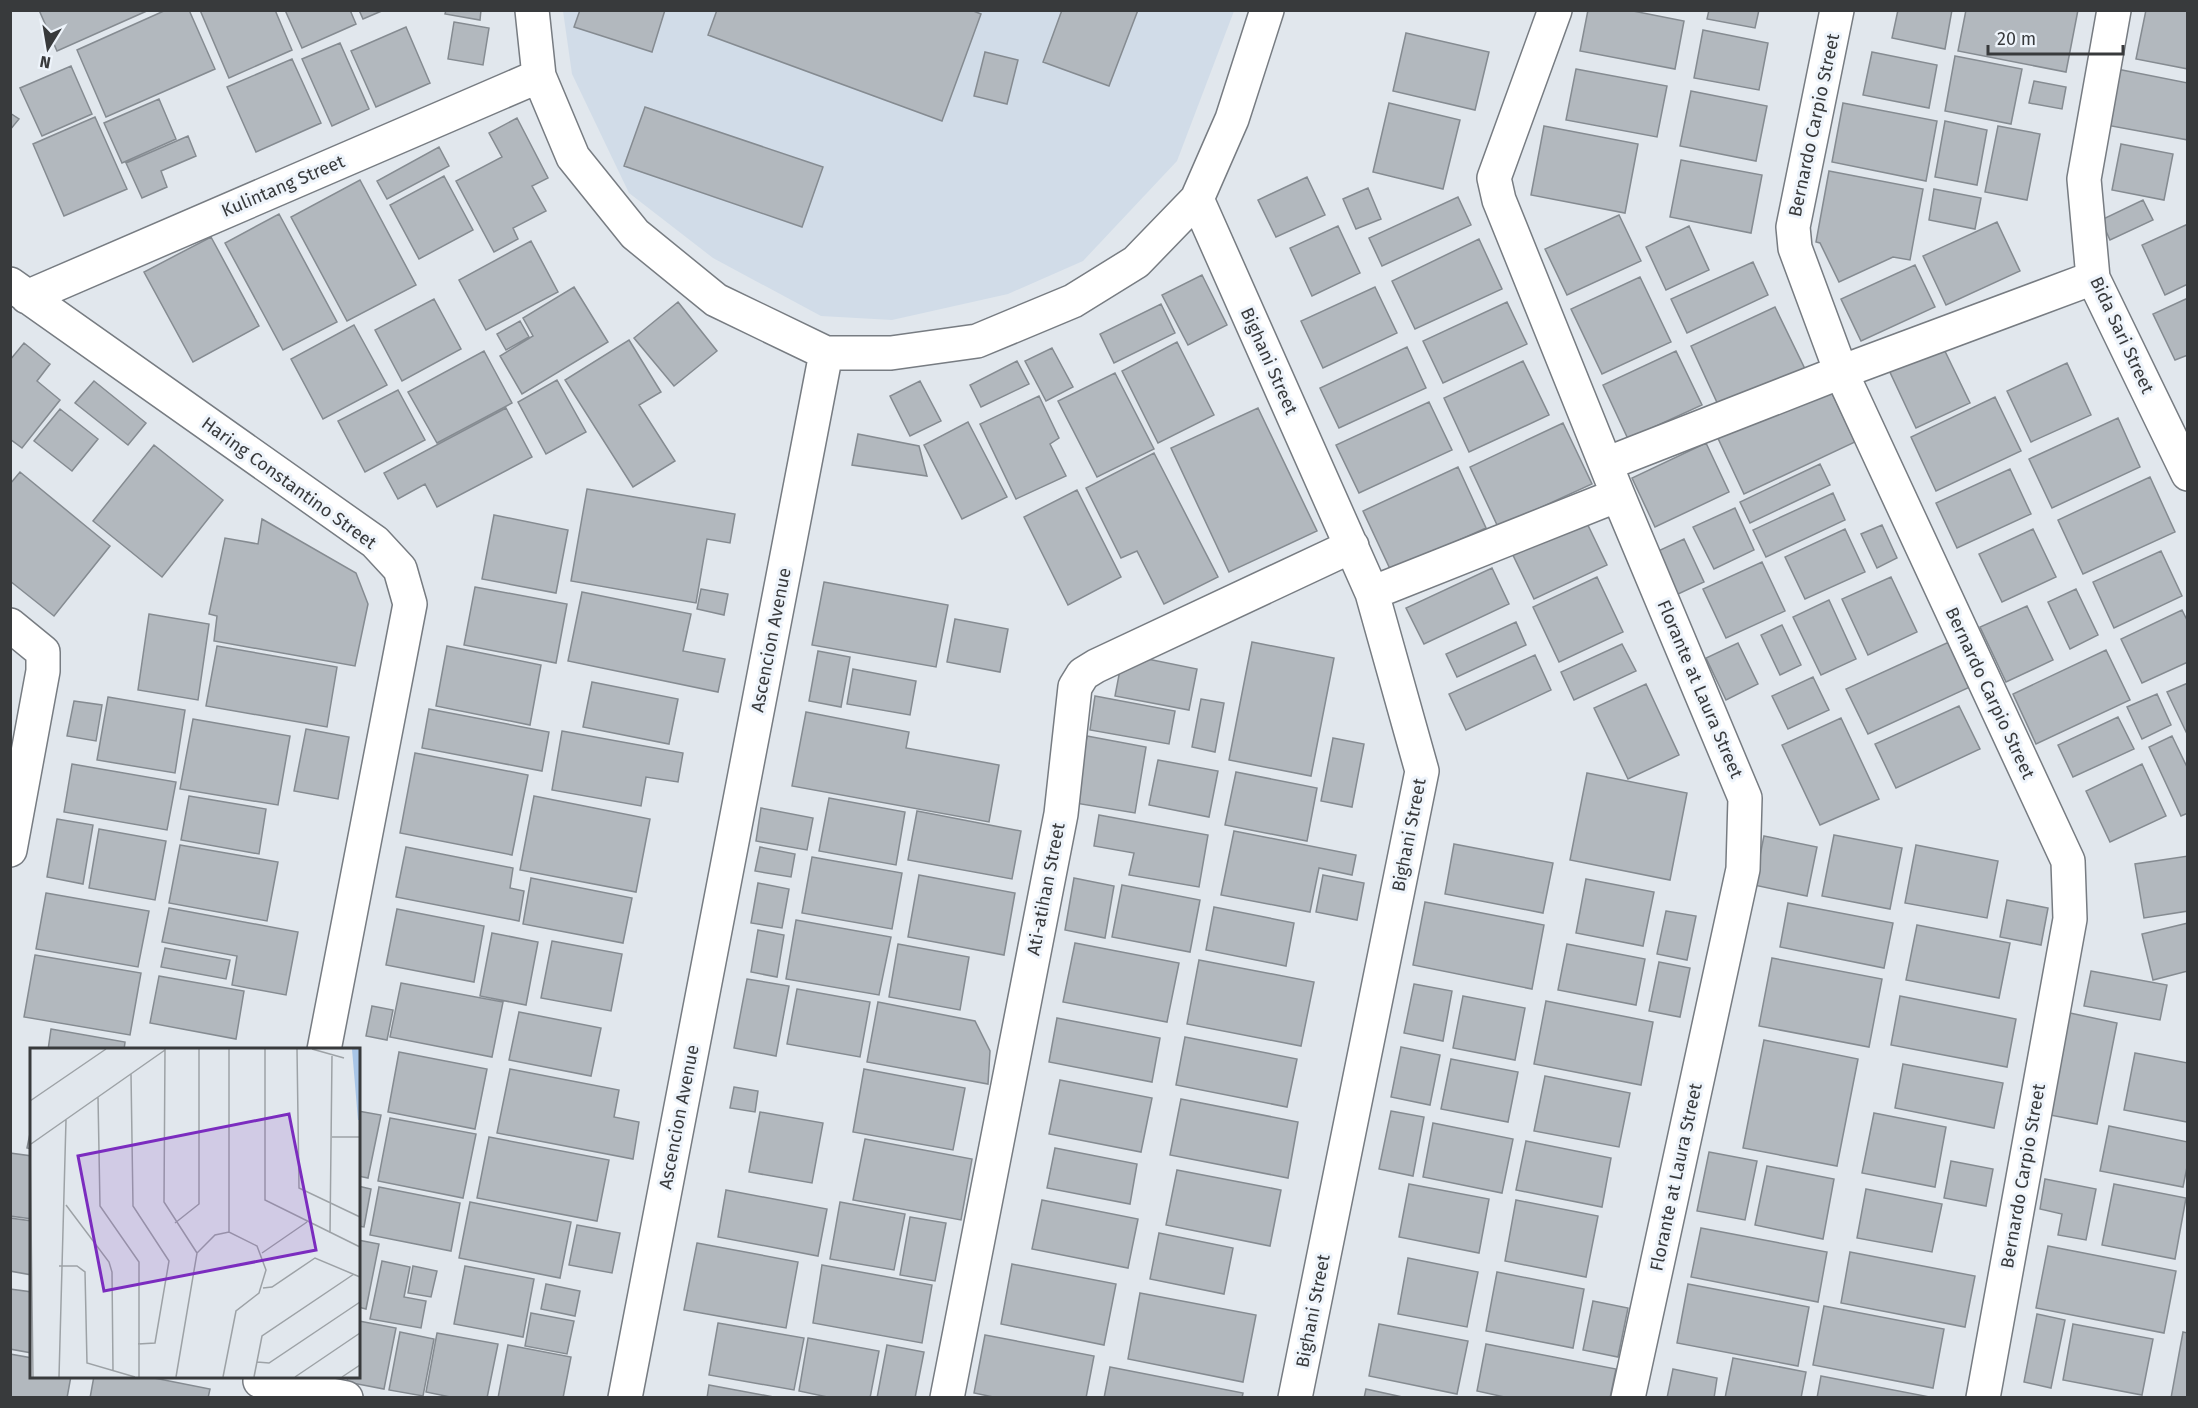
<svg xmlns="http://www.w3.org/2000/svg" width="2198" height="1408" viewBox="0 0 2198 1408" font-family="'Fira Sans',sans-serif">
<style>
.built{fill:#d1dce8}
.building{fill:#b2b8be;stroke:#858b91;stroke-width:1.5}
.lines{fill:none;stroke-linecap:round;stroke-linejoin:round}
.minor-casing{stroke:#777c82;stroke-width:36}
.minor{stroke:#fff;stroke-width:33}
.labels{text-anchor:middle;stroke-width:6;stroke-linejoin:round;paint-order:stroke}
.street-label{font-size:18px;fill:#383a3c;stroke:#eef4fb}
.inset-road{fill:none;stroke:#9da2a6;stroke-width:1.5}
.view{fill:#7b2cbf;fill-opacity:0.15;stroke:#7b2cbf;stroke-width:3}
.inset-edge{fill:none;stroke:#383a3c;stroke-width:3}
</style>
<rect width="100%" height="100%" fill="#e1e7ed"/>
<!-- built -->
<path class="built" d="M563,11H1234L1177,161L1083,261L1008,294L892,320L821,316L713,258L629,193L572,74Z"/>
<!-- building -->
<path class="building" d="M39,10H149L57,51Z
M166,10H189L215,69L106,117L77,50Z
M200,10H275L292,50L229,78Z
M285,10H350L356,24L302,48Z
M359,10H384L363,19Z
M446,10H481L480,20L445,14Z
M580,10H665L652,52L574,27Z
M717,10H971L981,14L942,121L708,35Z
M1062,10H1138L1109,86L1043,62Z
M1588,10H1628L1684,21L1675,69L1580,51Z
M1709,10H1759L1755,28L1707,19Z
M1898,10H1952L1945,49L1892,38Z
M1966,10H2078L2066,72L1958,51Z
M2146,10H2188V69L2136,59Z
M454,22L489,28L483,65L448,59Z
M406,27L430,83L376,107L351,51Z
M1703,30L1768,43L1759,90L1694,78Z
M1406,33L1489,52L1475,110L1393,91Z
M340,43L369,109L332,126L302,59Z
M985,52L1018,60L1007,104L974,96Z
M1872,52L1937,65L1929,108L1863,95Z
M1955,56L2022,69L2011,124L1945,111Z
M292,59L321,123L256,152L227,87Z
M71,66L92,114L42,136L20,88Z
M1576,69L1667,86L1657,137L1566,120Z
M2117,69L2188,83V140L2106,125Z
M2034,81L2066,87L2062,109L2029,103Z
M1691,91L1767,106L1756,161L1680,146Z
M159,99L176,139L122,163L104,123Z
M1389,103L1460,120L1443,189L1373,172Z
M1843,103L1937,121L1926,181L1832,162Z
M645,107L823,167L802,227L624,166Z
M10,113L19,119L10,130Z
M95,117L127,189L64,216L33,144Z
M517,118L548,178L532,186L546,211L513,228L518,239L494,252L456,181L502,157L489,133Z
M1945,121L1987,130L1977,185L1935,177Z
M1544,126L1638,144L1625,213L1531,195Z
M1998,126L2040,134L2027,200L1985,192Z
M188,136L196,156L161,171L167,187L142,198L126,163Z
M2121,144L2173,154L2164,200L2112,190Z
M439,147L449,166L387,199L377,181Z
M1681,160L1762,175L1751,233L1670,217Z
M1829,171L1923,189L1910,260L1893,257L1839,282L1820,243L1816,242Z
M444,176L473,230L419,259L390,205Z
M1307,177L1325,215L1276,237L1258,200Z
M360,180L416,285L347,321L291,217Z
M1368,188L1381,219L1356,229L1343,199Z
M1934,189L1981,198L1975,229L1929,220Z
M1458,197L1471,225L1382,266L1369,238Z
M2143,200L2153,220L2110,240L2101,220Z
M279,214L337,322L283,350L225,243Z
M1619,215L1641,261L1567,295L1545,249Z
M1997,222L2020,271L1946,305L1923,256Z
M2188,224V284L2165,295L2142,245Z
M1338,226L1360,273L1312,296L1290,248Z
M1689,226L1709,270L1666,290L1646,247Z
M211,237L259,326L193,362L144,272Z
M1479,239L1502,289L1415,329L1392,281Z
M531,241L558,292L486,330L459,280Z
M1753,262L1768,295L1687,333L1671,299Z
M1915,265L1935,307L1861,341L1841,299Z
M1202,275L1227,325L1188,345L1162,295Z
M1640,277L1671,342L1602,374L1571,309Z
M574,287L608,342L522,394L500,356L533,336L523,318Z
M1375,287L1397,333L1323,368L1301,321Z
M2188,298V355L2175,360L2153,314Z
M434,299L461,349L402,381L375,330Z
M678,302L717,351L674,386L634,338Z
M1507,302L1527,344L1443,383L1423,341Z
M1161,304L1175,333L1114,363L1100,334Z
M1775,307L1805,369L1720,409L1691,346Z
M520,321L529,337L506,350L497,334Z
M354,325L387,385L323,419L291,359Z
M629,340L661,392L639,405L675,461L633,487L565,380Z
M1177,342L1214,415L1158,443L1122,371Z
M24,343L50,364L37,381L60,400L22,448L10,439V360Z
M1941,343L1970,403L1916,428L1888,368Z
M1407,347L1426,388L1339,428L1320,388Z
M1052,348L1073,387L1046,401L1025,361Z
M484,351L512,403L437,443L408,392Z
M1676,351L1702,405L1628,439L1603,385Z
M1017,361L1029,384L981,407L970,385Z
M1523,361L1549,415L1469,452L1444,398Z
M2067,363L2091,415L2031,442L2007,391Z
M1115,373L1154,449L1097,477L1058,401Z
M557,380L586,432L546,454L518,402Z
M94,381L146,423L128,445L75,403Z
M920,381L941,421L910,436L890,396Z
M1827,383L1855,442L1744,494L1716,434Z
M398,390L425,440L365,472L338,421Z
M1039,396L1059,438L1050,444L1066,476L1016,499L980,424Z
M1995,397L2021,451L1936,491L1911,437Z
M1429,402L1452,450L1359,493L1336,445Z
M506,408L532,457L437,507L425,484L398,499L384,473Z
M1258,408L1317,531L1229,572L1171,448Z
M60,409L98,439L72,471L34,441Z
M2118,418L2140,467L2052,508L2029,459Z
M968,422L1007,497L962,519L924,445Z
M1563,423L1592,484L1498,527L1470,467Z
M858,434L919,446L927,476L852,465Z
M1706,443L1729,492L1655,527L1632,478Z
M154,445L223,500L162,577L93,521Z
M1154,453L1218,577L1164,604L1137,551L1121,558L1086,488Z
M1820,464L1830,485L1750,523L1740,502Z
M1458,467L1486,528L1391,571L1363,511Z
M2010,469L2031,514L1957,548L1936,503Z
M20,472L110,546L54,616L10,581V484Z
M2150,477L2175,532L2083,574L2058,520Z
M587,489L735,514L730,543L707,539L696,603L571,581Z
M1077,490L1121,577L1068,605L1024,517Z
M1833,493L1845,520L1766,557L1753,530Z
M1735,508L1754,550L1714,569L1693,527Z
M494,515L568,530L556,593L482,579Z
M1584,517L1607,565L1534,599L1511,551Z
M262,519L356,573L368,604L355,666L214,641L217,616L209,614L225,538L258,544Z
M1882,525L1897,558L1877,568L1861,534Z
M1845,529L1865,572L1805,599L1785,557Z
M2033,529L2056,577L2002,602L1979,554Z
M1684,539L1704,582L1676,595L1656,552Z
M2161,551L2182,596L2114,628L2093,582Z
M1762,562L1785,611L1726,638L1703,589Z
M1492,568L1509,604L1424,644L1406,608Z
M1597,577L1623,632L1559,662L1533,607Z
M1891,577L1917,632L1868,655L1842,599Z
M824,582L948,605L936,667L812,645Z
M475,587L567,604L556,663L464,645Z
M701,589L728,594L724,615L697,609Z
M2076,589L2098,635L2070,649L2048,602Z
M582,592L691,614L683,651L725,659L718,692L568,661Z
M1829,600L1856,659L1821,675L1793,617Z
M2027,606L2053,660L2006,682L1980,627Z
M2182,610L2188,622V662L2142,683L2121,639Z
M149,614L209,624L198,700L138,690Z
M955,619L1008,629L1000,672L947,662Z
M1516,622L1526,645L1457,677L1446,654Z
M1782,625L1801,665L1780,675L1761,635Z
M1252,642L1334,658L1311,776L1229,760Z
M1949,642L1970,687L1868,734L1846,689Z
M1738,643L1758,684L1726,700L1706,658Z
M1622,644L1636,671L1574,700L1561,672Z
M217,646L337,667L327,727L206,706Z
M447,646L541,665L530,725L436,706Z
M2106,650L2130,700L2036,744L2013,694Z
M818,651L850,657L841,707L809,701Z
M1123,654L1197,669L1189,710L1115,696Z
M1535,655L1551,690L1466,730L1449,694Z
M853,669L916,681L910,715L847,704Z
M1813,677L1829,710L1788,729L1772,696Z
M592,682L678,699L669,744L583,727Z
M2188,683V736L2167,692Z
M1646,684L1679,755L1628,779L1594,708Z
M2157,694L2171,725L2142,739L2127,707Z
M1095,696L1175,711L1169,744L1090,730Z
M108,697L185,710L175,773L97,760Z
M1201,699L1224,703L1215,752L1192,747Z
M74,701L102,705L96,741L67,736Z
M1959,706L1980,749L1896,788L1875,744Z
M429,709L549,732L542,771L422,748Z
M806,712L909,732L906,748L999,765L989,822L792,786Z
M2118,717L2134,749L2073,777L2058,745Z
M1841,718L1879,799L1820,825L1782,745Z
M193,719L290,736L278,805L180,789Z
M306,729L349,737L338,799L294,791Z
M562,731L683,753L678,782L646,777L641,806L552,790Z
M1087,736L1146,747L1135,813L1075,803Z
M2172,736L2188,769V813L2181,816L2149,747Z
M1333,738L1364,744L1352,807L1321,801Z
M415,753L528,775L512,855L400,833Z
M1158,760L1218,771L1209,817L1149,805Z
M72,764L176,782L167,830L64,812Z
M2142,764L2166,816L2110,842L2086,791Z
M1236,772L1317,788L1307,841L1225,825Z
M1587,773L1687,793L1670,880L1570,860Z
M189,796L266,809L259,854L181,840Z
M534,796L650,819L636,892L520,870Z
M829,798L905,812L896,865L819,851Z
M761,808L813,818L807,850L756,841Z
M917,811L1021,831L1012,879L908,860Z
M1099,815L1208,835L1199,887L1129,875L1134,853L1094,846Z
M57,819L93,825L83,884L47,877Z
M99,829L166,841L155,900L89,888Z
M1234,831L1356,855L1352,875L1319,868L1310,912L1221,895Z
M1834,835L1902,848L1890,909L1822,896Z
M1764,836L1817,847L1807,896L1754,885Z
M1454,844L1553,863L1543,913L1445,894Z
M180,845L278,862L267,921L169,903Z
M1916,845L1998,861L1987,918L1905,903Z
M406,847L513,868L510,888L524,891L519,921L396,897Z
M760,847L795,854L791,877L755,871Z
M2188,856V911L2144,918L2135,864Z
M812,857L902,873L892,929L802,913Z
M919,875L1015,893L1004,955L908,937Z
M1323,875L1364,883L1357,920L1316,912Z
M531,878L632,898L623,943L523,924Z
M1074,878L1114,886L1105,938L1065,930Z
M1586,879L1654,892L1643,946L1576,933Z
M758,883L789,889L782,928L751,923Z
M1122,885L1200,900L1190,952L1112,937Z
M46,893L149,911L138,967L36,949Z
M2007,900L2048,908L2041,945L2000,937Z
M1425,902L1544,925L1532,989L1413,965Z
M1788,903L1893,923L1884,968L1780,947Z
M1214,907L1294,923L1286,966L1206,950Z
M169,908L298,932L286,995L232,985L237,956L162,942Z
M397,909L484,926L474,982L386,965Z
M1666,911L1696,916L1687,960L1657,954Z
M796,920L891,937L879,995L786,979Z
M2188,923V971L2153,980L2142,934Z
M1917,925L2010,943L1999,998L1906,980Z
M758,930L784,935L777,977L751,972Z
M492,933L538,942L526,1005L480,996Z
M552,941L622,954L611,1011L541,998Z
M1075,943L1179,963L1167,1022L1063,1002Z
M898,944L969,957L960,1010L889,997Z
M1567,944L1645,959L1636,1005L1558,990Z
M165,948L230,960L226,979L161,967Z
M35,955L141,973L130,1035L24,1017Z
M1772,958L1882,979L1869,1047L1759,1026Z
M1199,960L1314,982L1301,1046L1187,1024Z
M1659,962L1690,968L1680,1017L1649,1011Z
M2091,971L2167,985L2160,1020L2084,1006Z
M159,976L244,991L236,1039L150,1023Z
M747,979L789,986L776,1056L734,1048Z
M401,983L503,1002L492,1057L390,1037Z
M1414,984L1452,991L1443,1041L1404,1033Z
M797,989L870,1002L860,1057L787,1044Z
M1463,996L1525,1008L1515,1060L1453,1048Z
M1900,996L2016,1019L2007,1067L1891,1045Z
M1546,1001L1653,1022L1641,1085L1534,1064Z
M878,1002L975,1021L990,1051L988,1084L867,1062Z
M372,1006L393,1010L387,1040L366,1036Z
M519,1012L601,1028L591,1076L509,1060Z
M2070,1013L2117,1023L2097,1124L2050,1115Z
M1057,1018L1160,1038L1152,1082L1049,1062Z
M51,1029L125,1042L124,1050H48Z
M1185,1037L1297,1059L1287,1107L1176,1085Z
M1764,1040L1858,1059L1837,1166L1743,1148Z
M1401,1047L1440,1055L1430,1105L1391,1097Z
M399,1052L487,1069L475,1129L388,1112Z
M2135,1053L2188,1063L2187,1122L2124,1110Z
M1451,1059L1518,1072L1508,1122L1441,1109Z
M1903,1064L2003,1083L1994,1128L1895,1108Z
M510,1069L619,1090L614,1117L639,1122L633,1159L497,1133Z
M864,1069L965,1088L953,1150L853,1132Z
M1545,1076L1630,1093L1619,1147L1534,1131Z
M1060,1080L1152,1098L1141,1152L1049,1134Z
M734,1087L758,1091L755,1112L730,1108Z
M1181,1099L1298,1122L1288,1178L1170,1155Z
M358,1111L381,1115L368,1178L358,1176Z
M1391,1111L1424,1117L1413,1176L1379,1169Z
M760,1112L823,1123L812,1183L749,1172Z
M1874,1113L1946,1127L1935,1187L1862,1173Z
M390,1118L476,1134L463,1198L378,1181Z
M1433,1123L1513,1139L1502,1193L1423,1177Z
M32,1124V1149L27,1148Z
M2109,1126L2188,1142V1162L2183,1187L2100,1171Z
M489,1137L609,1160L597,1221L477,1198Z
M865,1139L972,1159L961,1220L853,1200Z
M1526,1141L1611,1158L1602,1207L1516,1190Z
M1055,1148L1137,1164L1130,1204L1047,1188Z
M1709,1152L1757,1161L1745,1220L1697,1211Z
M10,1153L32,1156V1219L10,1216Z
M1951,1161L1993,1169L1986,1206L1944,1198Z
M1767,1166L1834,1179L1823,1239L1755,1225Z
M1177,1170L1281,1190L1270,1246L1166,1225Z
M2045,1179L2096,1189L2086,1240L2058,1235L2062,1214L2040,1209Z
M1409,1184L1489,1199L1479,1253L1399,1237Z
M2114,1184L2186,1198L2175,1259L2102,1245Z
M358,1186L371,1189L364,1227L358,1226Z
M379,1187L460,1203L451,1251L370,1235Z
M1866,1189L1942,1204L1932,1252L1857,1238Z
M726,1190L827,1209L818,1256L718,1237Z
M1042,1200L1138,1219L1128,1268L1032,1249Z
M1516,1200L1598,1216L1586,1277L1505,1261Z
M470,1202L571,1222L560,1278L459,1258Z
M840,1202L905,1214L894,1270L830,1259Z
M910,1217L946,1223L935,1281L900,1275Z
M10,1218L32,1221V1275L10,1271Z
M577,1225L620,1233L612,1273L569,1265Z
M1701,1228L1827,1252L1818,1302L1691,1277Z
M1159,1233L1233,1248L1224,1294L1150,1279Z
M358,1240L379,1244L366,1309L358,1307Z
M697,1243L798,1262L786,1328L684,1310Z
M2048,1246L2176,1271L2164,1333L2036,1308Z
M1850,1252L1975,1276L1965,1327L1841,1303Z
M1408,1258L1478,1272L1467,1327L1398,1314Z
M382,1261L410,1267L404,1297L426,1301L421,1328L370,1319Z
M1012,1264L1116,1284L1104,1345L1001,1324Z
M822,1265L932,1285L922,1343L813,1323Z
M413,1266L437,1271L431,1297L408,1293Z
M465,1266L534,1279L523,1337L454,1324Z
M1497,1272L1584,1289L1573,1348L1486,1331Z
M546,1284L580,1291L575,1316L541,1309Z
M1688,1284L1809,1307L1798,1366L1677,1343Z
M10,1289L32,1292V1353L10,1349Z
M1140,1293L1256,1315L1243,1382L1128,1359Z
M1593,1301L1628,1308L1618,1357L1583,1350Z
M1824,1306L1944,1329L1933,1388L1813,1365Z
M531,1313L574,1321L567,1354L525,1346Z
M2037,1314L2065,1320L2051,1388L2024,1382Z
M359,1321L396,1328L384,1389L347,1382L348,1376H358Z
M718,1323L804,1338L794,1390L709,1375Z
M1379,1324L1468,1341L1457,1394L1369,1376Z
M2073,1324L2153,1339L2142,1395L2063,1380Z
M400,1332L434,1339L423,1396L389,1390Z
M2183,1332L2188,1333V1398H2171Z
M437,1333L498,1344L487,1398H455L426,1392Z
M985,1335L1094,1356L1086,1398H998L974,1393Z
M808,1338L879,1351L870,1398H832L799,1391Z
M1486,1344L1616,1369L1610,1398H1509L1477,1391Z
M508,1345L571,1357L563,1398H498Z
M887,1345L924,1352L915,1398H877Z
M10,1354L32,1358V1376H71L67,1398H10Z
M1733,1358L1806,1372L1801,1398H1725Z
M1110,1367L1243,1393L1242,1398H1104Z
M1673,1369L1717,1378L1714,1398H1667Z
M94,1376H144L210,1389L208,1398H90Z
M1821,1376L1930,1397V1398H1817Z
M709,1385L779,1398H707Z
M1366,1389L1407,1398H1364Z"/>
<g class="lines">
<!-- minor casing -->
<g class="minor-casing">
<path id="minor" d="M532,10L539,76L573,157L635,234L716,300L826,353H891L977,341L1073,301L1136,262L1197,199L1232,119L1267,10
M1555,10L1494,178L1499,200L1618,495L1745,798L1743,869L1628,1398
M1837,10L1793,227L1795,248L1841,372L2068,861L2070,919L1983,1398
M2114,10L2084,179L2093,278L2188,474
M1197,199L1372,593L1422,771L1295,1398
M10,284L375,542L400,569L410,604L324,1050
M27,297L539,76
M1606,464L1841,372L2093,278
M1372,593L1618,495
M10,625L43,652V671L10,850
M260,1381L346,1398
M625,1398L826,353
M947,1398L1061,814L1075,687L1083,674L1096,666L1352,546"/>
</g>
<!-- minor -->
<use href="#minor" class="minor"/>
</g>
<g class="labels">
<!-- street labels -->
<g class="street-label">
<text transform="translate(1814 125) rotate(-78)" y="6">Bernardo Carpio Street</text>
<text transform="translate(283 186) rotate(-23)" y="6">Kulintang Street</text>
<text transform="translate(2122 335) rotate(65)" y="6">Bida Sari Street</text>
<text transform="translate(1269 361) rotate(66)" y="6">Bighani Street</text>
<text transform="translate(289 483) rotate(36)" y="6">Haring Constantino Street</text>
<text transform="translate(771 640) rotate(-79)" y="6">Ascencion Avenue</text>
<text transform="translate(1700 689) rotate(67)" y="6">Florante at Laura Street</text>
<text transform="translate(1990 693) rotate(65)" y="6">Bernardo Carpio Street</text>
<text transform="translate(1409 835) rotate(-79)" y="6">Bighani Street</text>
<text transform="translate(1046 889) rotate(-79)" y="6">Ati-atihan Street</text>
<text transform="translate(679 1117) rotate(-79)" y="6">Ascencion Avenue</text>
<text transform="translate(2023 1176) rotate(-80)" y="6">Bernardo Carpio Street</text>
<text transform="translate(1676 1177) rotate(-78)" y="6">Florante at Laura Street</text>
<text transform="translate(1313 1311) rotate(-79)" y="6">Bighani Street</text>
</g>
</g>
<!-- overview -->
<g transform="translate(30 1048)">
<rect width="330" height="330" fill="#e1e7ed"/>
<path d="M322,1H330V72H328Z" fill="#a8c5e7"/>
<path class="inset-road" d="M135,1L134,154L167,205M199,1V184M235,1V152L330,199M267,1L269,140L330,169M282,1L314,10M101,26L103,158L139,213L125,295L108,296M68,49L70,158L109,214V329M0,53L76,1M302,89H330M0,95L3,329M1,96L135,2M36,157L79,214L82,224L83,323M145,175L169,156V1M300,185L302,8M232,205L277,174M29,218H47L55,224L57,315L105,329M233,240L242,239L285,210L330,229M227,314L239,315L330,254M29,329L36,72M146,329L167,205L185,187L199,184L227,198L236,222L229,245L206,263L193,329M224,329L232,288L324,226M265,329L330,285M312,329L330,317"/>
<path class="view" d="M259,66L286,202L74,243L48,108Z"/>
<rect width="330" height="330" class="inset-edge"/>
</g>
<!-- border -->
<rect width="2198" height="1408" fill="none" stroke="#383a3c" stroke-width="24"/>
<!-- north arrow -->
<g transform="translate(48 48) rotate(191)" stroke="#eef4fb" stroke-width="4.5" paint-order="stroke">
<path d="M0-4.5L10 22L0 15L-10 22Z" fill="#383a3c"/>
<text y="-9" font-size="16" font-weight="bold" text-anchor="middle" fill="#383a3c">N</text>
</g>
<!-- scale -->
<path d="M1988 45v9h135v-9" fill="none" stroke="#383a3c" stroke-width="3"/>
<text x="1997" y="45" font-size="18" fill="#383a3c" stroke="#eef4fb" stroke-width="4.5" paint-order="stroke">20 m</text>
</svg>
